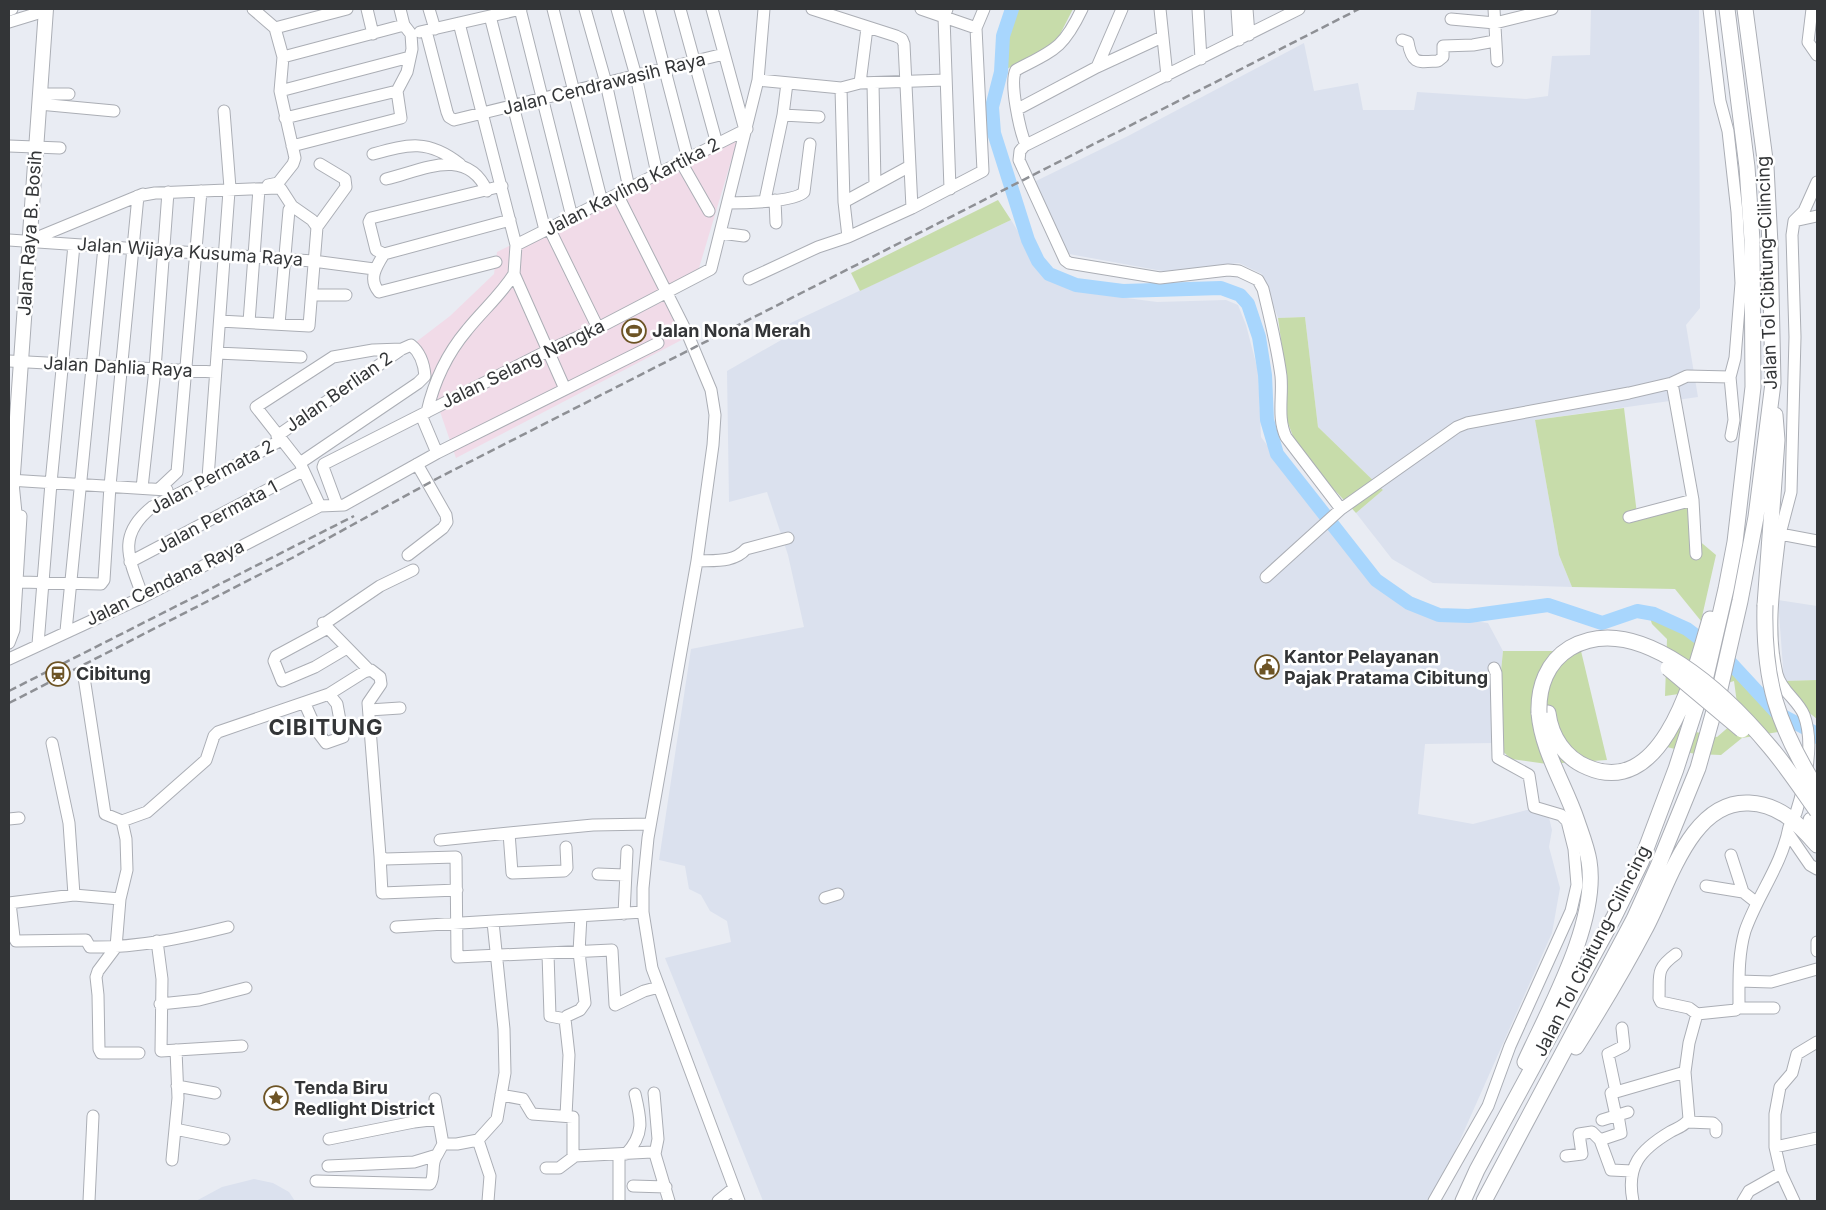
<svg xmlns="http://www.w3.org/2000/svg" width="1826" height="1210" viewBox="0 0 1826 1210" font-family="Inter,sans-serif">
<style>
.commercial{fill:#f1dbe8}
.built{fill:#dbe1ee}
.green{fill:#c7dcaa}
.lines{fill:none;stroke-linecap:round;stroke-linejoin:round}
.river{stroke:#a8d6fd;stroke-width:14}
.minor-casing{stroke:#abaeb5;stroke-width:13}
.major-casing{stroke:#abaeb5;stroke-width:16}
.highway-casing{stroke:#abaeb5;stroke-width:17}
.minor{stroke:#fff;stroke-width:11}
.major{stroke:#fff;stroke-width:14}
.highway{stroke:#fff;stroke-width:15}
.rail{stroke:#8e9095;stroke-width:2.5;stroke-dasharray:8 4;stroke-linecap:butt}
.highway-bridge-casing{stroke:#abaeb5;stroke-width:17;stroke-linecap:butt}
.highway-bridge{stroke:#fff;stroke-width:15}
.labels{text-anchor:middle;stroke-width:5;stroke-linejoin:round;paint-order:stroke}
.street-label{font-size:18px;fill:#333537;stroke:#fff}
.poi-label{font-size:18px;font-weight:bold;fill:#333537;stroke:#fff;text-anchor:start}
.district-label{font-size:22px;font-weight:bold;letter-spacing:1px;fill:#333537;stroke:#fff}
</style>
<rect width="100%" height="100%" fill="#e9ecf3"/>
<!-- commercial -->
<path class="commercial" d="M741,128L699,268L670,291L693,334L456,458L416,342L450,316L494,274L497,252Z"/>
<!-- built -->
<path class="built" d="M1591,9H1699L1700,308L1686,325L1698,397L1535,420L1559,555L1572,587L1433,583L1392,559L1356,513L1383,490L1318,427L1305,317L1278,318L1262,274L1239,263L1168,272L1069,254L1034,182L1128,136L1304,43L1314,91L1358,83L1363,110H1414L1417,92L1526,99L1548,96L1552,56L1590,55Z
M1011,220L1044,274L1062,285L1096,294L1157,302L1226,300L1238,305L1246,325L1258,371L1261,437L1369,581L1432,615L1488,623L1503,651L1494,743L1425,744L1418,814L1473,824L1546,805L1552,830L1549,847L1560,888L1552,933L1433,1201H763L665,958L731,942L727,921L710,911L701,895L689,889L685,866L659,860L691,649L804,627L788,555L767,492L729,502L727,371L783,339L780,328Z
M1778,600L1817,606V680L1784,681Z
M254,1179L273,1183L289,1192L295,1201H196L222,1187Z"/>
<!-- green -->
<path class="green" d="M1012,9H1073L1055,44L1001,72L1003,36Z
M998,200L1011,220L860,291L851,273Z
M1305,317L1318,427L1383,490L1356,513L1299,452L1283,410L1285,369L1278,318Z
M1624,408L1637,514L1694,499L1697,539L1716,555L1701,621L1675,589L1572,587L1559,555L1535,420Z
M1647,609L1683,624L1712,645L1769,714L1798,726L1778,732L1742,738L1721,755L1695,754L1667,747V725L1717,737L1739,718L1734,681L1706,690L1665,696L1667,639L1652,624Z
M1503,651H1581L1607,760L1547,764L1511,759L1494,743Z
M1817,680V719L1807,711L1784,681Z"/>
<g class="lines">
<!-- river -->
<path class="river" d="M1012,9L1003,36L1001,72L992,107L994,133L1028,240L1038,261L1049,274L1076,285L1123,291L1221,288L1240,295L1248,304L1259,337L1265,375L1267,420L1277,454L1376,580L1409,603L1439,615L1469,616L1548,605L1602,623L1637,611L1654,614L1687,629L1727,659L1777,713L1813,732L1817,737"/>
<!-- minor casing -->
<g class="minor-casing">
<path id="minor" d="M253,9L275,28L283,57L280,91L295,158L293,164L278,183L268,185
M367,9L373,34
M429,9L435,29
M520,9L572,217
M553,9L602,202
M585,9L606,83L629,188
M617,9L636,76L657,174
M649,9L688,159
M680,9L717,144
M712,9L745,130
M812,9L896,36L902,39L904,44L912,208
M921,9L976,28
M947,9L944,17L950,189
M1082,9C1063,49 1054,50 1016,70C1009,82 1020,132 1026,145L1299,9
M1160,9L1167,76
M1198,9L1201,59
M1237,9L1239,40
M1247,9L1249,35
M1494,9L1497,61
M1709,9L1720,101L1728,131L1737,212L1741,283L1735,358L1730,377L1734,420L1731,436
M1812,9L1808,42L1817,55
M9,10L12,9
M490,16L545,230
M1451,19L1495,23L1552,9
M9,22L45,11
M459,23L516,245L514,274L565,389
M275,28L347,9
M426,31L447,112L449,117L454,120L724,54
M420,32L521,9
M1402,40L1408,42C1412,65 1418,62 1438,61L1443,57V46L1473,45L1495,41
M283,57L404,25
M1097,67L1122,9
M758,80L841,88L860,83L945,80
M860,83L867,28
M873,83L875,185
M841,88L844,202L848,237L912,208L983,171L976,28L984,9
M280,91L410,57
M40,94H69
M39,104L114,111
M1018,109L1097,67L1162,37
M224,111L230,188
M783,115L819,117
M285,118L397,91
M1025,145L1020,151L1019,160L1065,260L1069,263L1160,278L1228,270L1239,271L1258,280L1263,289C1270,318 1277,346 1281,376C1283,396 1277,418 1286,437L1341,509
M9,146L60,148
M292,146L401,118L397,91L407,72L412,49L411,34L404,25L400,9
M373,154C409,144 428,139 460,164
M681,162L709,211
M386,179C423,170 467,146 487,191
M1817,182L1804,211L1794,221L1792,235L1795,337L1791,492L1780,534L1817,541
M617,194L688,335L711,390L715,415L713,445L697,561L648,838L643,888V912L652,968L739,1201
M765,200L783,115L787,83
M775,200L776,223
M844,202L910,166
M728,203C743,203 795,202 804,192L810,144
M1794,221L1817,216
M317,227L346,187L345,179L320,164
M549,228L598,328
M721,233L744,236
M31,237L36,238L143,194
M9,240L313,261L374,269
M516,245L747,129
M384,254L510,220
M496,262L379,292C368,279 376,267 384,254L376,250L369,222L371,218L502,186
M749,279L818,247L848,237
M312,295H346
M249,322L259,189
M279,324L289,210L292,206
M217,353L301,357
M9,361L215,372
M1672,383L1693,500L1696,554
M427,412C434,381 446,355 467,330C483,310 500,296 514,274
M421,415L437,453
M277,436L402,349L411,345C421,353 424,364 425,376L418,383L300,463
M208,478L229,191
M9,480L167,490
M142,488L155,369L168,192
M160,488L177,472L201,191
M337,505L323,467L324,464L547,351L598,328L711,269L758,80L764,9
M320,506L300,463L256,407L333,357L373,350L402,349
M1629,517L1693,500
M1780,534C1775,579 1766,629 1777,674C1781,691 1798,700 1804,715C1815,745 1805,784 1796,813
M408,555L443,528L447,522L446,515L417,464
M697,561C713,560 734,563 746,549L788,538
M130,562L303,471
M1266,577L1341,509L1457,427L1467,423L1629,393L1672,383L1687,376L1730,377
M19,582L101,584L104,580L110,486L138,196L155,193L277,188L281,189L292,206L312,220L317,227L309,326L220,321
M143,597C129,559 116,536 152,507L244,461L281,440
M323,623L369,670
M324,624L380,586L413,570
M328,628L276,656L274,661L282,681L315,667L347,648
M66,631L104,247
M9,643L14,630L21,516
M38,644L51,483L74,245
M9,659L143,597L320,506L344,505L437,453L658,343
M84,677L105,814L122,821L126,839L127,870L120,899L116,947L98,971L96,977L98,995L99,1049L101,1053H139
M305,704L317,731L326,743L343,737L337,704L329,694
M369,710L400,708
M52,743L69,823L74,895
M9,819L19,818
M122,821L147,812L206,760L214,736L218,732L329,694L364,672L371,670L380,677L381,684L368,703L380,856L385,859L456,857L457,957L612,950L615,1005L644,991L659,987
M1788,833L1810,865L1817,869
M440,840L509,833
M566,847L567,868L564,871L512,873L509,833L593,825L650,824
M1731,855L1743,892L1757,903
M380,856L382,893L457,890
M598,874L625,875
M1706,886L1743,892
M825,898L838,894
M9,903L74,895L120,899
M10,903L14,937L16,941L86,940L90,947C136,948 184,938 228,927
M624,914L627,851
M396,927L643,912
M157,941L162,979L161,1051L242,1046
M1817,942V951
M548,954L550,1016L565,1019
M1676,954C1655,969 1660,975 1659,998L1661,1002L1689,1008L1697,1014L1736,1010L1739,1005C1739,980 1738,955 1745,931C1757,896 1782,865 1789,827
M1739,981L1771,982L1817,969
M160,1004L199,1000L246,988
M1738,1008H1774
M1622,1028L1624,1046L1608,1054L1616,1092L1685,1072
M177,1086L215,1093
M1616,1092L1611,1093L1616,1116
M654,1093L658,1139L655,1154
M501,1095L523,1099L532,1114L573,1117V1154L575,1156
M435,1099L443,1144
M566,1116L569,1055L565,1019L567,1016L580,1010L585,1003L579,952L581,916
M1602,1120L1628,1112
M1688,1122L1713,1123L1716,1126V1132
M175,1129L224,1139
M329,1139L414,1122L438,1119
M1600,1140L1621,1133L1618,1115
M1775,1147L1817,1138
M626,1154C645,1134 641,1119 635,1094
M1566,1156L1582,1154L1579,1134L1592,1132L1600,1140L1611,1170L1632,1171
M172,1160L178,1098L176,1050
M328,1166L414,1162L437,1155L443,1144H457L478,1140
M546,1168H559L575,1156L652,1152L655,1154L669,1201
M1781,1173L1794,1201
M316,1181L430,1184C436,1175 430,1164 437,1155
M633,1186L666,1187
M89,1201L93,1116
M488,1201L490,1176L478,1140L497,1119L505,1073L504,1029L493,922
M619,1201V1155
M718,1201L734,1188
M1434,1201L1488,1106L1510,1046L1571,911L1577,885L1574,849L1567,821L1561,815L1534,807L1529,775L1498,758L1496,673L1494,668
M1633,1201C1626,1166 1640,1150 1670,1132C1677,1128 1685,1126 1689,1119L1685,1072L1689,1043L1697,1014
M1743,1201L1749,1191L1781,1173L1775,1147V1114L1780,1087L1792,1073L1797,1054L1817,1042"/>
</g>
<!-- major casing -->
<g class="major-casing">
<path id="major" d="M9,601L15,518L12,488L46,9"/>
</g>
<!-- highway casing -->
<g class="highway-casing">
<path id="highway" d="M1765,605L1777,440L1775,415
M1548,713C1551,737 1565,758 1587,767C1665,801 1695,670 1710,619
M1811,820L1817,828
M1576,1047C1600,1009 1624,969 1645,929C1668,887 1690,800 1749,803C1779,804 1799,824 1817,845
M1525,1062C1550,1007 1599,921 1589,861C1587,848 1581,833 1577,821C1565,785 1542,751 1539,713
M1463,1201L1477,1170L1614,917L1641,862L1676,769L1706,676L1726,589L1735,542L1753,387L1752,240L1747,167L1727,9
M1484,1201L1634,919L1658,866L1698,768L1719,693L1740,601L1756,517L1773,383L1770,244L1766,167L1745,9"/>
</g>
<!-- minor -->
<use href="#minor" class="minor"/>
<!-- major -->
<use href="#major" class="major"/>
<!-- highway -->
<use href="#highway" class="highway"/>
<!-- rail -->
<path class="rail" d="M9,691L354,516
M9,703L292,558L438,478L1359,9"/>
<!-- highway-bridge casing -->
<g class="highway-bridge-casing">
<path id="highway-bridge" d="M1765,605C1763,680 1777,725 1817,789
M1668,668L1742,730
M1539,713C1538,687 1547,662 1570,648C1639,608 1730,699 1770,747C1787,767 1802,790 1817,811"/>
</g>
<!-- highway-bridge -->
<use href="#highway-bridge" class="highway-bridge"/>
</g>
<!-- icons -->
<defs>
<g id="stadium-ring" transform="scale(1.25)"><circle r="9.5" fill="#fff" stroke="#6d5425" stroke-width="1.5"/><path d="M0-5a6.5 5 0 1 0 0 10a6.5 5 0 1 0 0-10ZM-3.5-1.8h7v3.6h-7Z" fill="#6d5425"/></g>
<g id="civic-ring" transform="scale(1.25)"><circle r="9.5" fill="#fff" stroke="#6d5425" stroke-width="1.5"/><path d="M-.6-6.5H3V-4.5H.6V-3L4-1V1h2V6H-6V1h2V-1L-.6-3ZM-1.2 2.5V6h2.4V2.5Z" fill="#6d5425"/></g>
<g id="station-ring" transform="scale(1.25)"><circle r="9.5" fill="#fff" stroke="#6d5425" stroke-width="1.5"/><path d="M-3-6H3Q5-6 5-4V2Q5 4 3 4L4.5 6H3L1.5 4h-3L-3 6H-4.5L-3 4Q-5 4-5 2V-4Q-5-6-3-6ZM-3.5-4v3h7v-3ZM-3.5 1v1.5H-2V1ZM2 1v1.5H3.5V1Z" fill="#6d5425"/></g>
<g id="sight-ring" transform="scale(1.25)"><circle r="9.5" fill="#fff" stroke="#6d5425" stroke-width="1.5"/><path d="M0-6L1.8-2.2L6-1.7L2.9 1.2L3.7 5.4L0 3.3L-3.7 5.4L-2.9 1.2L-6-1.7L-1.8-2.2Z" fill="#6d5425"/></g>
</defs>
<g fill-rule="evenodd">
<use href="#stadium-ring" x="634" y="331"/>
<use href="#civic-ring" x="1267" y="667"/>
<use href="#station-ring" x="58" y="674"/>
<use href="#sight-ring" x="276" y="1098"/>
</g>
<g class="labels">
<!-- street labels -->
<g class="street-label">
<text transform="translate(604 84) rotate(-14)" y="6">Jalan Cendrawasih Raya</text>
<text transform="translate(632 187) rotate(-27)" y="6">Jalan Kavling Kartika 2</text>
<text transform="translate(30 233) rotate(-86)" y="6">Jalan Raya B. Bosih</text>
<text transform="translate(190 252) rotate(4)" y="6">Jalan Wijaya Kusuma Raya</text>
<text transform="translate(1767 273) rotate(-92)" y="6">Jalan Tol Cibitung–Cilincing</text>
<text transform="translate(523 364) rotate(-26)" y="6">Jalan Selang Nangka</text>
<text transform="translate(118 367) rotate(3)" y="6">Jalan Dahlia Raya</text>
<text transform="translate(339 392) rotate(-35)" y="6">Jalan Berlian 2</text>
<text transform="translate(212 477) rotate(-28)" y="6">Jalan Permata 2</text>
<text transform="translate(217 517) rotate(-28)" y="6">Jalan Permata 1</text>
<text transform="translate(165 583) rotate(-26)" y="6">Jalan Cendana Raya</text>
<text transform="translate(1592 951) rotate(-63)" y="6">Jalan Tol Cibitung–Cilincing</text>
</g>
<!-- poi labels -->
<g class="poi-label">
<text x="652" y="337">Jalan Nona Merah</text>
<text x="1284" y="663">Kantor Pelayanan<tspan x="1284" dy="21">Pajak Pratama Cibitung</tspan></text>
<text x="76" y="680">Cibitung</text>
<text x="294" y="1094">Tenda Biru<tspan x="294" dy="21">Redlight District</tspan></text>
</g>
<!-- district labels -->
<g class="district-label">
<text x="326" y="735">CIBITUNG</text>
</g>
</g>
<!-- border -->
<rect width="1826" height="1210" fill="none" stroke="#333537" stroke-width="20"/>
</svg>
